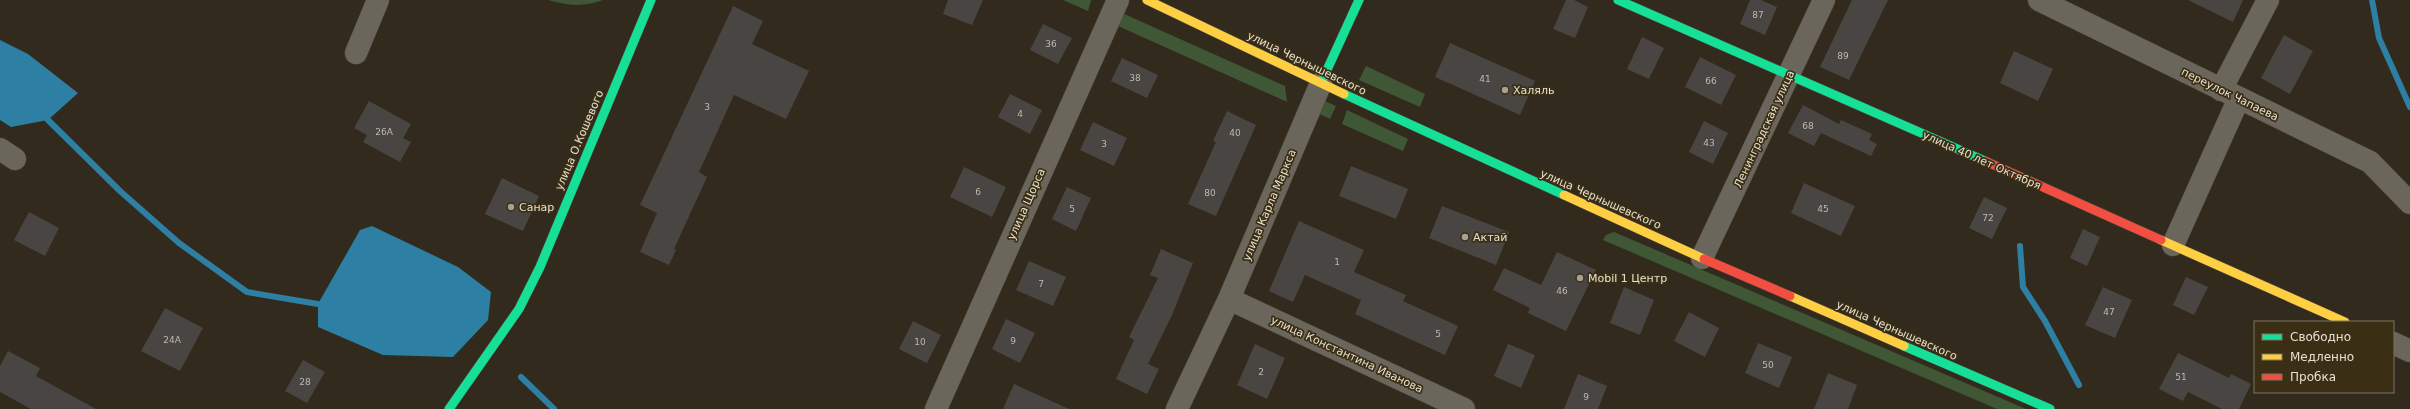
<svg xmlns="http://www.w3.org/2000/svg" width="2410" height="409" viewBox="0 0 2410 409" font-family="'DejaVu Sans',sans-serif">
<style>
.green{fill:#405735}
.water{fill:#2d80a4}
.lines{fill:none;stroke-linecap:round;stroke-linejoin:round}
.stream{stroke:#2d80a4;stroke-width:6}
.building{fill:#494543}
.street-casing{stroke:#4e483d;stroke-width:23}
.fast-casing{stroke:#4e483d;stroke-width:10}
.slow-casing{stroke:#4e483d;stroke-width:10}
.jam-casing{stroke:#4e483d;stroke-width:10}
.street{stroke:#6b665b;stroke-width:22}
.fast{stroke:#16e098;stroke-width:9}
.slow{stroke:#ffcf43;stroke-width:9}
.jam{stroke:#f24e42;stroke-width:9}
.poi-dot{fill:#a8a092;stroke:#3a2e14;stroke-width:1.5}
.labels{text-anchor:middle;stroke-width:3.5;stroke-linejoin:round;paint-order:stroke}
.number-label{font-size:9px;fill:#c0b9ae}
.street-label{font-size:11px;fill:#e7e0d1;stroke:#3a2e14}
.poi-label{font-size:11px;fill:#e7e0d1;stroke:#3a2e14;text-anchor:start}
</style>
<rect width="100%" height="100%" fill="#322a1c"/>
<!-- green -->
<path class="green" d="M548,0H603C583,7 568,6 548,0Z
M1063,0H1091L1088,11Z
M1122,13L1285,86L1287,102L1118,26Z
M1366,66L1425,94L1420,107L1359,80Z
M1318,98L1336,106L1330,119L1313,111Z
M1347,110L1408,139L1403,151L1342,124Z
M1614,232L2026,409H1997L1603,240L1606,235Z"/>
<!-- water -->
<path class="water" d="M0,40L28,54L78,93L48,120L11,127L0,120Z
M372,226L458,267L491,292L488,320L453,357L383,355L318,327V304L360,230Z"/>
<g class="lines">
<!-- stream -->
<path class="stream" d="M2372,0L2379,38L2410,107
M48,120L120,191L179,243L247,292L318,304
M2020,246L2023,287L2045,321L2079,385
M521,377L554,409"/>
</g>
<!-- building -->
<path class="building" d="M948,0H983L972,25L943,14Z
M1566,0H1574L1588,7L1575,38L1553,29Z
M1750,0H1761L1777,7L1765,35L1740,24Z
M1852,0H1888L1849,80L1820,67Z
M2188,0H2243L2233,22Z
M733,6L763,21L752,44L809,71L786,119L734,95L699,172L707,177L674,249L676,250L669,265L640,252L657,213L640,205Z
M1043,24L1072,38L1058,64L1030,50Z
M2284,35L2313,51L2290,94L2261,78Z
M1642,37L1664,48L1649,79L1627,69Z
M1450,43L1535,81L1520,115L1435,77Z
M2014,51L2053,69L2038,101L2000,83Z
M1700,57L1736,75L1721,105L1685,87Z
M1122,58L1158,75L1147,98L1111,81Z
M1010,94L1042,110L1030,134L998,117Z
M369,101L411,124L403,138L411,142L400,162L363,142L367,135L354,128Z
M1803,105L1839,124L1841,120L1872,134L1869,140L1877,144L1871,156L1821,133L1814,146L1788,133Z
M1227,111L1256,125L1216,216L1188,204L1216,142L1213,141Z
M1704,121L1728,133L1713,164L1689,152Z
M1093,122L1127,138L1114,166L1080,150Z
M1351,166L1408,189L1396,219L1339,196Z
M964,167L1006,187L992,217L950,197Z
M502,178L539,196L523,231L485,214Z
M1804,183L1855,206L1841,236L1791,213Z
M1067,187L1091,198L1076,231L1052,219Z
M1984,197L2007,208L1992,239L1969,228Z
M1442,206L1509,232L1496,265L1429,238Z
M29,212L59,228L45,256L14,240Z
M1299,221L1364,250L1354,272L1406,295L1403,301L1458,326L1445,355L1355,314L1361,300L1305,275L1293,302L1269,291Z
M2083,229L2100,237L2087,266L2070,258Z
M1161,249L1193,263L1172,315L1148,364L1159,369L1147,394L1116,379L1134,340L1129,337L1158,278L1150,275Z
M1557,252L1596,270L1566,331L1528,313L1530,308L1493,290L1504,268L1541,285Z
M1029,261L1066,277L1053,306L1016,290Z
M2186,277L2208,287L2194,315L2173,305Z
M1624,287L1654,300L1640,335L1610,323Z
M2103,287L2132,300L2115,338L2085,325Z
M165,308L203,328L180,371L141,351Z
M1689,312L1719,328L1705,357L1674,341Z
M1006,319L1035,333L1020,363L992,349Z
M913,321L941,335L927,363L899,349Z
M1758,343L1792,357L1779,388L1745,373Z
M1255,344L1285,358L1267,399L1237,385Z
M1508,344L1535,355L1521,388L1494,376Z
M8,351L40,368L36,376L96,409H31L0,392V366Z
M2178,353L2229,378L2231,374L2251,384L2239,409H2222L2188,392L2183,401L2159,389Z
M303,360L325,372L307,403L285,391Z
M1828,373L1857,385L1848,409H1814Z
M1578,374L1607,386L1598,409H1564Z
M1014,384L1069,409H1003Z"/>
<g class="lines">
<!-- street casing -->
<g class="street-casing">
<path id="street" d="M2039,0L2370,162L2410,203
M356,53L378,0
M2221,90L2268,0
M0,149L15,159
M2173,245L2239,98
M1702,258L1824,0
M1229,299L1464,409
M2393,343L2410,351
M936,409L1118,0
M1177,409L1229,299L1321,83"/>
</g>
<!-- fast casing -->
<g class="fast-casing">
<path id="fast" d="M1618,0L1985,161
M1321,83L1359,0
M1344,94L1564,195
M1904,346L2050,409
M449,409L519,309L540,267L651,0"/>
</g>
<!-- slow casing -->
<g class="slow-casing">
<path id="slow" d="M1147,0L1344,94
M1564,195L1704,259
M2161,240L2345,322
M1790,296L1904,346"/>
</g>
<!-- jam casing -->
<g class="jam-casing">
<path id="jam" d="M1985,161L2161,240
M1704,259L1790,296"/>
</g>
<!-- street -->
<use href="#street" class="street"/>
<!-- fast -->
<use href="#fast" class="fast"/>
<!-- slow -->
<use href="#slow" class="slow"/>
<!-- jam -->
<use href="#jam" class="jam"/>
</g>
<!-- markers -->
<g class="poi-dot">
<circle cx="1505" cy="90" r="4"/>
<circle cx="511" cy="207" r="4"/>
<circle cx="1465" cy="237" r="4"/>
<circle cx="1580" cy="278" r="4"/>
</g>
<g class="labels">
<!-- number labels -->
<g class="number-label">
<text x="1758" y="18">87</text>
<text x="1051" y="47">36</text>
<text x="1843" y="59">89</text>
<text x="1135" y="81">38</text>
<text x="1485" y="82">41</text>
<text x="1711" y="84">66</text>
<text x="707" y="110">3</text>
<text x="1020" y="117">4</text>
<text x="1808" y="129">68</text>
<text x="384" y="135">26А</text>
<text x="1235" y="136">40</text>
<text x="1709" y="146">43</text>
<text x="1104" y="147">3</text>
<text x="978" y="195">6</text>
<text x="1210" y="196">80</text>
<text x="1072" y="212">5</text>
<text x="1823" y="212">45</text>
<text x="1988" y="221">72</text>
<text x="1337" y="265">1</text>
<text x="1041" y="287">7</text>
<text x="1562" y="294">46</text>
<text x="2109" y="315">47</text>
<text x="1438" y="337">5</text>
<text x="172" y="343">24А</text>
<text x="1013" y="344">9</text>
<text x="920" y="345">10</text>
<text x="1768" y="368">50</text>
<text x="1261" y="375">2</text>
<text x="2181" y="380">51</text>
<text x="305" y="385">28</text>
<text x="1586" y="400">9</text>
</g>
<!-- street labels -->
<g class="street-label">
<text transform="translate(1307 63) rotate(26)" y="4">улица Чернышевского</text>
<text transform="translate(2230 94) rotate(26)" y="4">переулок Чапаева</text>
<text transform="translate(1764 129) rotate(-65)" y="4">Ленинградская улица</text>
<text transform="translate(579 140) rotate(-67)" y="4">улица О.Кошевого</text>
<text transform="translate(1982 160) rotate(24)" y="4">улица 40 лет Октября</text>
<text transform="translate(1601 199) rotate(24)" y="4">улица Чернышевского</text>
<text transform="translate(1026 204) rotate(-66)" y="4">улица Щорса</text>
<text transform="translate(1269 205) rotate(-67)" y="4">улица Карла Маркса</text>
<text transform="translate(1897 330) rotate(24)" y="4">улица Чернышевского</text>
<text transform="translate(1347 354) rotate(25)" y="4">улица Константина Иванова</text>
</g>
<!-- poi labels -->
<g class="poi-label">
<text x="1513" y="94">Халяль</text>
<text x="519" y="211">Санар</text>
<text x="1473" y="241">Актай</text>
<text x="1588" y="282">Mobil 1 Центр</text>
</g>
</g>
<!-- legend -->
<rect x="2254" y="321" width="140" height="72" fill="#3a2e14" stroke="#7f7560"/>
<rect x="2262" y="334" width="20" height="6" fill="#16e098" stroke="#7f7560"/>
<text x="2290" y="341" font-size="12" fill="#e7e0d1">Свободно</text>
<rect x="2262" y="354" width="20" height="6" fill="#ffcf43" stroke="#7f7560"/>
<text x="2290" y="361" font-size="12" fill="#e7e0d1">Медленно</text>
<rect x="2262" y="374" width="20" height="6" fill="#f24e42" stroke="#7f7560"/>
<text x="2290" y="381" font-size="12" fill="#e7e0d1">Пробка</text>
</svg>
